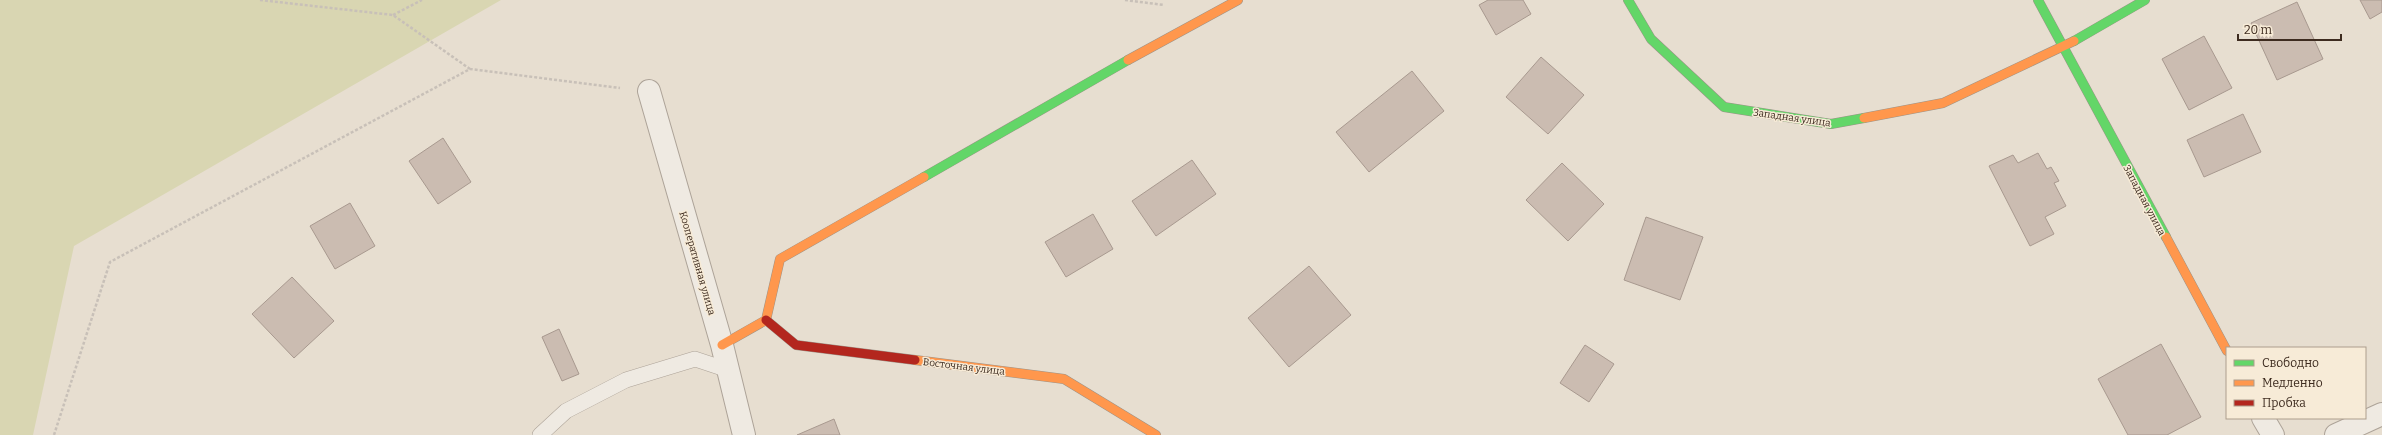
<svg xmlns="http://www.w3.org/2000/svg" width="2382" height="435" viewBox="0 0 2382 435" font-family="Bitter,serif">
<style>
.green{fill:#d9d6b2}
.building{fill:#cbbcb1;stroke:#a8998f}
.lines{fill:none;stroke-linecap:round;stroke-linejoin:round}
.lane-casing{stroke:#ada398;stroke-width:16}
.street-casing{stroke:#ada398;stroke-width:24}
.fast-casing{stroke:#9c9388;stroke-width:10}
.slow-casing{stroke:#9c9388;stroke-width:10}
.jam-casing{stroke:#9c9388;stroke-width:10}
.path{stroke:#c8c0b8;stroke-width:2.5;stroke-dasharray:3 2;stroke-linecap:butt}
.lane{stroke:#efeae2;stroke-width:15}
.street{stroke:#efeae2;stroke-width:22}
.fast{stroke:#63d668;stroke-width:9}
.slow{stroke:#ff974d;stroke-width:9}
.jam{stroke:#b3261e;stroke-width:9}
.labels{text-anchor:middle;stroke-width:3;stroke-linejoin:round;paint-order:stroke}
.street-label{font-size:10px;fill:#3d2b1f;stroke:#f7ebd7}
</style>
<rect width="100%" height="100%" fill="#e7ded0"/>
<!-- green -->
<path class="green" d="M0,0H501L74,246L33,435H0Z"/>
<!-- building -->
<path class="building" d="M1488,0H1523L1531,14L1496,35L1479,5Z
M2360,0H2382V12L2370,19Z
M2297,2L2323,59L2277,80L2251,23Z
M2204,36L2232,88L2189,110L2162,59Z
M1541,57L1584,95L1548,134L1506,97Z
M1412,71L1444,111L1369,172L1336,132Z
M2243,114L2261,152L2204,177L2187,140Z
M443,138L471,182L438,204L409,161Z
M2038,153L2047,169L2051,167L2059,181L2054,183L2066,206L2045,217L2054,234L2030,246L1989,166L2013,155L2018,163Z
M1192,160L1216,194L1156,236L1132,201Z
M1562,163L1604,204L1568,241L1526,200Z
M350,203L375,246L335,269L310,226Z
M1093,214L1113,249L1066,277L1045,242Z
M1646,217L1703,237L1680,300L1624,280Z
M1309,266L1351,315L1289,367L1248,318Z
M292,277L334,321L294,358L252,314Z
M559,329L579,374L562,381L542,337Z
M2161,344L2201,417L2167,435H2128L2098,379Z
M1585,345L1614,364L1589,402L1560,383Z
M834,419L840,435H797Z"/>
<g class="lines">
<!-- lane casing -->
<g class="lane-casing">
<path id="lane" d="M540,435L566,411L626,380L695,359L728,370"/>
</g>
<!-- street casing -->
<g class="street-casing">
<path id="street" d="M649,91L722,345L744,435
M2263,418L2273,435
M2336,435L2382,414"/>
</g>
<!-- fast casing -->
<g class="fast-casing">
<path id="fast" d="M1628,0L1651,39L1724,107L1831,124L1864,118
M2038,0L2166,237
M2074,41L2145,0
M924,177L1128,60"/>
</g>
<!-- slow casing -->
<g class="slow-casing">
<path id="slow" d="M1128,60L1238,0
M1864,118L1943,103L2074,41
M2166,237L2227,351
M722,345L766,320L780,259L924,177
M915,360L1064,379L1156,435"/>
</g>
<!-- jam casing -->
<g class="jam-casing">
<path id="jam" d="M766,320L796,345L915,360"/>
</g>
<!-- path -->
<path class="path" d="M260,0L393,15L470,69
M1125,0L1164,5
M393,15L422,0
M54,435L110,262L470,69L620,88"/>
<!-- lane -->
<use href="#lane" class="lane"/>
<!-- street -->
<use href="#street" class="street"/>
<!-- fast -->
<use href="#fast" class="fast"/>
<!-- slow -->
<use href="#slow" class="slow"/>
<!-- jam -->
<use href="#jam" class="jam"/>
</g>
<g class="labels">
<!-- street labels -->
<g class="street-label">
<text transform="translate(1792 117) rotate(8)" y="4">Западная улица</text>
<text transform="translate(2145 200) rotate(62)" y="4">Западная улица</text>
<text transform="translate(698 263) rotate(74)" y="4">Кооперативная улица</text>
<text transform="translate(964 366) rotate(7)" y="4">Восточная улица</text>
</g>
</g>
<!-- legend -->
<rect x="2226" y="347" width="140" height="72" fill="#f7ebd7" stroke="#ad9e8d"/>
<rect x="2234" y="360" width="20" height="6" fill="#63d668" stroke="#ad9e8d"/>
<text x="2262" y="367" font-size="12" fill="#3d2b1f">Свободно</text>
<rect x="2234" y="380" width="20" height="6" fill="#ff974d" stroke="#ad9e8d"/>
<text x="2262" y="387" font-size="12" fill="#3d2b1f">Медленно</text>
<rect x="2234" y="400" width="20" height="6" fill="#b3261e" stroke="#ad9e8d"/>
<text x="2262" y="407" font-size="12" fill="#3d2b1f">Пробка</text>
<!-- scale -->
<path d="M2238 34v6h103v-6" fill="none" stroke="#3d2b1f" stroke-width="2"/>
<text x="2244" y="34" font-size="12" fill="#3d2b1f" stroke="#f7ebd7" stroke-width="3" paint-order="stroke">20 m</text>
</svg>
